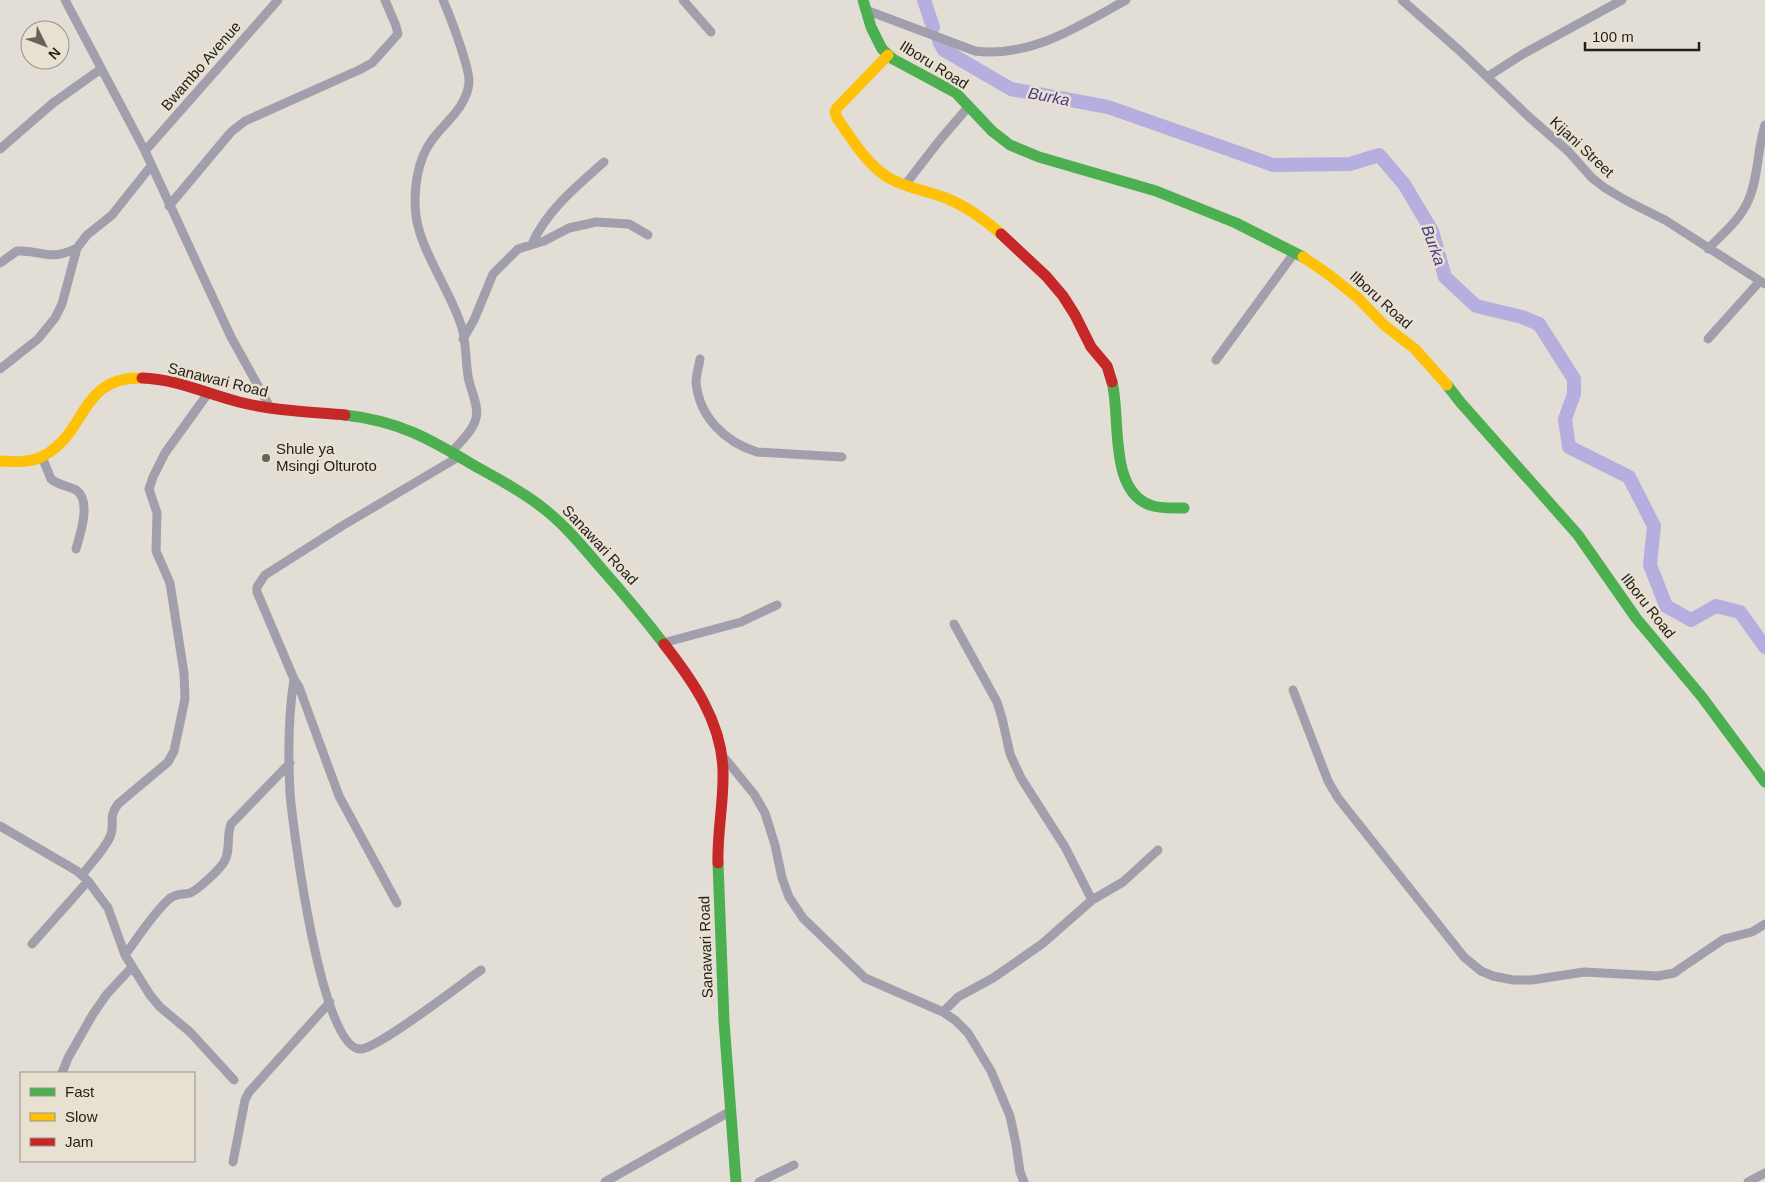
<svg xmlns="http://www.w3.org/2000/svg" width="1765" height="1182" viewBox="0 0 1765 1182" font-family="Helvetica,sans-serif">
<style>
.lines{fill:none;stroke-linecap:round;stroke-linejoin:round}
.river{stroke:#b5aede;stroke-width:14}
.street{stroke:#a19fac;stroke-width:9}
.fast{stroke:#4caf50;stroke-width:11}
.slow{stroke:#ffc107;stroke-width:11}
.jam{stroke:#c62828;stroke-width:11}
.poi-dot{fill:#65625b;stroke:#e8e0d0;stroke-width:2}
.labels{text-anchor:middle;stroke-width:5;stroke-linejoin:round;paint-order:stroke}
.street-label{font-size:15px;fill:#211f19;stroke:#e8e0d0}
.poi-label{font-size:15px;fill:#211f19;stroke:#e8e0d0;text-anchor:start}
.water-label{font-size:16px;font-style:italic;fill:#4a388c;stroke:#e8e0d0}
</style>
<rect width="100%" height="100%" fill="#e2ded6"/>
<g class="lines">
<!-- river -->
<path class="river" d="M924,0L933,27
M939,41L944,50L1011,89L1108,107L1273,165L1350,164L1379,155L1404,184L1432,231L1445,277L1476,306L1522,317L1539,324L1574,379V394L1565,419L1569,447L1629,477L1654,526L1650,565L1666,606L1691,620L1716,606L1740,612L1765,647"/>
<!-- street -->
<path class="street" d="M65,0L145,151L231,337L271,409
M443,0C450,16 470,68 469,83C466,108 446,121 432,140C417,160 413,191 416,216C421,252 450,290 461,325C467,341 465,364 469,381C472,393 479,407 476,418C473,431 460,442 452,452
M683,0L711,32
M1402,0L1460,51L1528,116L1568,151L1592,178L1605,188L1627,201L1665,220L1765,284
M866,10L975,51C1031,58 1079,26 1126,0
M1487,77L1523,54L1622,0
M0,149L53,103L101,69
M145,151L278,0
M905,185L939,141L969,106
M169,206L231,132L245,121L359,70L372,63L398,34L396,26L385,0
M532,244C547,210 577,186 604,162
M1708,249C1722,234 1740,220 1748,201C1759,177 1757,149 1765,125
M0,263L17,251C43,250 48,262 77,248
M463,339L474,320L493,274L518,249L544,241L569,228L596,222L629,224L648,235
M1708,339L1760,281
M700,359C699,366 696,375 696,382C699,417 725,442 757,452L842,457
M1216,360L1295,252
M0,369L38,339L55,318L62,304L77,248L87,235L112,215L151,166
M42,457L51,479C58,485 68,486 76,490C92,500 80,535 76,549
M954,624L997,702L1002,718L1010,754L1021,778L1065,847L1092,900
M663,643L741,622L777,605
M294,679C288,717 288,755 290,793C293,827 321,1052 361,1049C379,1048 461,984 481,970
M1293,690L1328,781L1338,798L1464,957L1481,971L1493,976L1513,980H1532L1584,972L1658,976L1674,973L1681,968L1724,939L1752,932L1765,924
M722,755L754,794L765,813L775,845L782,878L789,897L803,918L865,978L943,1012L955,1020L968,1033L991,1071L1010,1116L1016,1144L1020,1172L1024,1182
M0,826L77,871L88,881L108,908L125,955L150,995L160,1007L190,1032L234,1080
M82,875C91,863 104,850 110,837C116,824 107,819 118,804L168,762L174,751L185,699L184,673L170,583L156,551L157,513L149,489L153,477L165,453L209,392
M397,903L339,796L299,687L294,679L257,592V587L265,575L342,526L460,456
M32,944L88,881
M125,955C139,936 152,915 168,900C175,893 182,895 190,893C198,890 220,869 224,862C231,851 226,837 231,824L290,763
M943,1012L958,997L993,978L1042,944L1092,900L1123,882L1158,850
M62,1073L68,1058L93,1014L107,994L132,967
M233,1162L245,1100L249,1092L330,1002
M605,1182L729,1112
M759,1182L794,1165
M1748,1182L1765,1173"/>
<!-- fast -->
<path class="fast" d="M863,0L871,27L882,49L893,59L956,93L992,131L1010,145L1039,157L1156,191L1236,223L1303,257
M1112,382C1121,416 1108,490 1150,505C1160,509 1173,508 1184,508
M1447,385L1461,403L1578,535L1636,618L1702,697L1765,782
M345,415C399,421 430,439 475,466C498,479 522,491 543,508C565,525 583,547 601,568C623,593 644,618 664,644
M718,863L724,1021L736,1182"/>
<!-- slow -->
<path class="slow" d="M888,55L837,108L835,112L837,118C852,139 867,165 889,178C906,188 925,190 943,197C965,205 984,219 1001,234
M1303,257L1328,274L1358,298L1384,325L1415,349L1447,385
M0,461C15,462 32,463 45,455C87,432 80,376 142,378"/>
<!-- jam -->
<path class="jam" d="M1001,234L1046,276L1063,296L1075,315L1091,347L1107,366L1112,382
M142,378C176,379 207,394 239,402C274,411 310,412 345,415
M664,644C693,681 722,722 723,771C724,802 717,832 718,863"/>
</g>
<!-- markers -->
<circle class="poi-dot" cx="266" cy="458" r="5"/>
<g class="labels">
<!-- street labels -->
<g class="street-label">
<text transform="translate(934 65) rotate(32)" y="5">Ilboru Road</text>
<text transform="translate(201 66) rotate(-49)" y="5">Bwambo Avenue</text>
<text transform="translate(1582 147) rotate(43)" y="5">Kijani Street</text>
<text transform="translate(1381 300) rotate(42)" y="5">Ilboru Road</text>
<text transform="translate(218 380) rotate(14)" y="5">Sanawari Road</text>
<text transform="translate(600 545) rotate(47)" y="5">Sanawari Road</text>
<text transform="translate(1648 606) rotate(52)" y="5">Ilboru Road</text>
<text transform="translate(706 947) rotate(-92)" y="5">Sanawari Road</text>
</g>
<!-- poi labels -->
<g class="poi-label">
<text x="276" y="454">Shule ya<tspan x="276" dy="17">Msingi Olturoto</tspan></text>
</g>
<!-- water labels -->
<g class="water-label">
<text transform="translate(1049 96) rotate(11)" y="6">Burka</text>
<text transform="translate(1434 245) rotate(70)" y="6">Burka</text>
</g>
</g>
<!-- legend -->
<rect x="20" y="1072" width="175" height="90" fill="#e8e0d0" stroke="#989387"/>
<rect x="30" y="1088" width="25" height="8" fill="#4caf50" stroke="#989387"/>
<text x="65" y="1097" font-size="15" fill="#211f19">Fast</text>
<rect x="30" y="1113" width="25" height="8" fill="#ffc107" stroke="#989387"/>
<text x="65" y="1122" font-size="15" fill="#211f19">Slow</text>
<rect x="30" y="1138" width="25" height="8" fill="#c62828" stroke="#989387"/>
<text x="65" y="1147" font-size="15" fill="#211f19">Jam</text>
<!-- north arrow -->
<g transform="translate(45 45) rotate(132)"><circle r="24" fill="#e8e0d0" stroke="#989387"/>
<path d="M0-4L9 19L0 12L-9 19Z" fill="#65625b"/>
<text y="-8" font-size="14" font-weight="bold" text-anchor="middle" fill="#211f19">N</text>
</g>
<!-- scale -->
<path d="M1585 42v8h114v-8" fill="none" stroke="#211f19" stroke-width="2.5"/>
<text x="1592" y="42" font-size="15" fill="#211f19" stroke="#e8e0d0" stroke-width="4" paint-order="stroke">100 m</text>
</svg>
